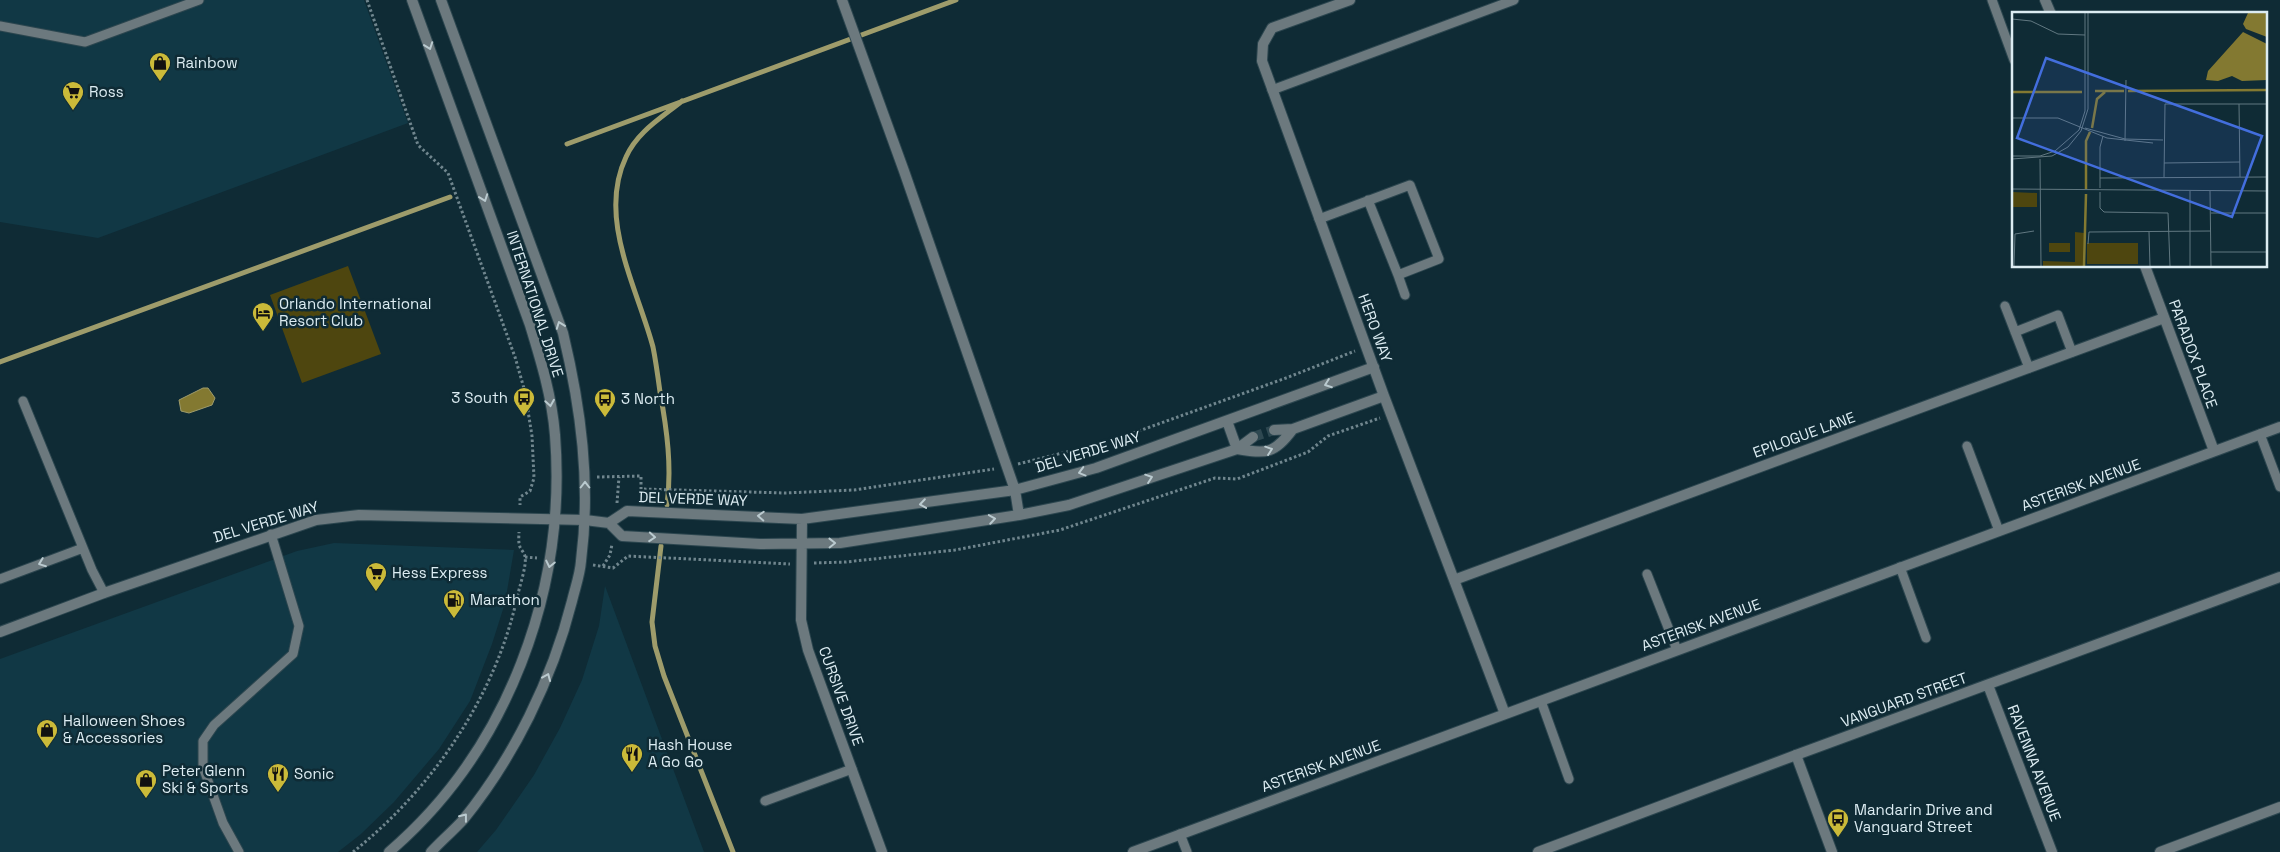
<svg xmlns="http://www.w3.org/2000/svg" width="2280" height="852" viewBox="0 0 2280 852" font-family="'Space Grotesk',sans-serif">
<style>
.built{fill:#113845}
.green{fill:#4e460f}
.water{fill:#837931;stroke:#9e9c6b}
.lines{fill:none;stroke-linecap:round;stroke-linejoin:round}
.stream{stroke:#9e9c6b;stroke-width:5}
.minor-tunnel{stroke:#2e4851;stroke-width:10;stroke-dasharray:10 5;stroke-linecap:butt}
.service-casing{stroke:#2c464f;stroke-width:11}
.minor-casing{stroke:#2c464f;stroke-width:12}
.tertiary-casing{stroke:#2c464f;stroke-width:12}
.path{stroke:#70868e;stroke-width:3;stroke-dasharray:2.5 2.5;stroke-linecap:butt}
.service{stroke:#6c797e;stroke-width:9}
.minor{stroke:#6c797e;stroke-width:10}
.tertiary{stroke:#6c797e;stroke-width:10}
.oneway{stroke:#bacacf}
.labels{text-anchor:middle;stroke-width:5;stroke-linejoin:round;paint-order:stroke}
.poi-label{font-size:15px;fill:#dcecf2;stroke:#0f2b35;text-anchor:start}
.street-label{font-size:15px;fill:#dcecf2;stroke:#0f2b35}
.inset-river{fill:none;stroke:#837931;stroke-width:2.5}
.inset-road{fill:none;stroke:#617881;stroke-width:1}
.view{fill:#436edd;fill-opacity:0.15;stroke:#436edd;stroke-width:2.5}
.inset-edge{fill:none;stroke:#dcecf2;stroke-width:2.5}
</style>
<rect width="100%" height="100%" fill="#0f2b35"/>
<!-- built -->
<path class="built" d="M0,0H364L408,123L98,238L0,222Z
M334,543L514,550L505,603L492,644L470,701L439,749L394,802L361,834L338,852H0V659L297,551Z
M605,586L704,852H477L496,830L534,775L560,728L582,680L599,626Z"/>
<!-- green -->
<path class="green" d="M348,266L381,354L302,383L270,295Z"/>
<!-- water -->
<path class="water" d="M203,388H208L215,398L212,405L189,413L181,411L179,400Z"/>
<g class="lines">
<!-- stream -->
<path class="stream" d="M567,144L956,0
M0,362L450,197
M667,505C672,467 667,430 660,392C658,377 656,362 653,347C637,287 597,218 626,157C637,132 661,118 682,101
M661,546L652,622L655,646L664,676L733,852"/>
<!-- minor-tunnel -->
<path class="minor-tunnel" d="M1253,437L1274,430"/>
<!-- service casing -->
<g class="service-casing">
<path id="service" d="M1992,0L2014,60
M0,26L85,42L199,0
M1272,90L1514,0
M1319,219L1410,185L1439,259L1398,275L1368,200
M1398,275L1405,295
M2005,306L2029,368
M2015,332L2058,315L2072,352
M23,401L92,570L104,593
M2260,434L2280,487
M1967,446L1999,531
M1900,567L1926,638
M1647,574L1677,650
M0,579L83,548
M1541,701L1569,779
M765,801L852,769
M1180,834L1187,852
M239,852L223,823L203,767V741L214,725L293,654L299,626L271,534"/>
</g>
<!-- minor casing -->
<g class="minor-casing">
<path id="minor" d="M842,0L904,171L1015,490L1019,515
M1350,0L1272,28L1263,44L1262,61L1384,396L1505,714
M2045,0L2051,14
M2145,266L2214,451
M1227,421L1237,449
M1274,430L1293,429L1384,396
M1237,449C1267,454 1274,454 1293,429
M802,519L801,620L808,650L882,852
M609,523L627,511L802,519L1015,490L1096,468L1374,367
M609,523L622,536L760,544L840,543L1019,515L1069,505L1237,449L1253,437
M1454,580L2164,318
M0,632L104,593L316,520L359,515L585,520L609,523
M1988,685L2052,852
M1796,755L2280,577
M1133,852L2280,427
M2160,852L2280,807"/>
</g>
<!-- tertiary casing -->
<g class="tertiary-casing">
<path id="tertiary" d="M389,852C508,750 567,590 555,435C552,397 541,361 530,325L412,0
M431,852C441,841 453,831 463,820C514,757 552,680 572,601C575,588 580,575 581,561C591,483 581,408 563,333L441,0
M1538,852L1796,755L1832,852"/>
</g>
<!-- path -->
<path class="path" d="M367,0L418,145L448,173L515,357L525,392L532,436L534,478L530,491L520,497V505
M1018,464L1111,441L1286,378L1355,351
M597,477L641,476V489L785,493L854,490L994,469
M617,503L619,477
M525,557L537,558
M814,563L846,562L955,550L1060,530L1215,478L1237,479L1308,452L1328,436L1380,418
M593,565L613,568L628,556L790,564
M603,566L610,555L612,544
M353,852C432,789 495,697 517,598C519,588 527,565 525,557C525,553 521,550 520,547C518,542 519,536 519,532"/>
<!-- service -->
<use href="#service" class="service"/>
<!-- minor -->
<use href="#minor" class="minor"/>
<!-- tertiary -->
<use href="#tertiary" class="tertiary"/>
</g>
<!-- one-way arrows -->
<defs><path id="oneway-chevron" d="M-2-3.5L2.5 0L-2 3.5" fill="none" stroke-width="1.6" stroke-linecap="round" stroke-linejoin="round" transform="scale(1.25)"/></defs>
<g class="oneway">
<use href="#oneway-chevron" transform="translate(429 46) rotate(70)"/>
<use href="#oneway-chevron" transform="translate(484 198) rotate(70)"/>
<use href="#oneway-chevron" transform="translate(560 325) rotate(-110)"/>
<use href="#oneway-chevron" transform="translate(1328 384) rotate(160)"/>
<use href="#oneway-chevron" transform="translate(550 403) rotate(81)"/>
<use href="#oneway-chevron" transform="translate(1269 450) rotate(-19)"/>
<use href="#oneway-chevron" transform="translate(1082 472) rotate(165)"/>
<use href="#oneway-chevron" transform="translate(1149 478) rotate(-19)"/>
<use href="#oneway-chevron" transform="translate(585 485) rotate(-90)"/>
<use href="#oneway-chevron" transform="translate(923 504) rotate(172)"/>
<use href="#oneway-chevron" transform="translate(761 516) rotate(-177)"/>
<use href="#oneway-chevron" transform="translate(992 519) rotate(-9)"/>
<use href="#oneway-chevron" transform="translate(652 537) rotate(4)"/>
<use href="#oneway-chevron" transform="translate(832 543) rotate(-1)"/>
<use href="#oneway-chevron" transform="translate(42 563) rotate(159)"/>
<use href="#oneway-chevron" transform="translate(550 564) rotate(102)"/>
<use href="#oneway-chevron" transform="translate(547 677) rotate(-67)"/>
<use href="#oneway-chevron" transform="translate(464 817) rotate(-52)"/>
</g>
<!-- icons -->
<defs>
<g id="shop-pin" transform="scale(1.125)"><path d="M0 17L-7.5 6A9.5 9.5 0 1 1 7.5 6Z" fill="#cbba39" stroke="#0f2b35"/><path d="M-5-2.5h2.3a2.7 3.5 0 0 1 5.4 0H5L5.5 6h-11ZM-1.5-2.5h3a1.5 2.3 0 0 0-3 0Z" fill="#111"/></g>
<g id="supermarket-pin" transform="scale(1.125)"><path d="M0 17L-7.5 6A9.5 9.5 0 1 1 7.5 6Z" fill="#cbba39" stroke="#0f2b35"/><path d="M-6-5.5h2.5l.6 2H6L4.5 2H-2.5L-4.4-4H-6ZM-1.5 3.2a1.3 1.3 0 1 0 .1 0ZM3 3.2a1.3 1.3 0 1 0 .1 0Z" fill="#111"/></g>
<g id="hotel-pin" transform="scale(1.125)"><path d="M0 17L-7.5 6A9.5 9.5 0 1 1 7.5 6Z" fill="#cbba39" stroke="#0f2b35"/><path d="M-6-4.5h1.5V1H6V5H4.5V3h-9V5H-6ZM-4 0a1.8 1.8 0 1 1 3.6 0ZM.5 0V-2.5h3Q6-2.5 6 0Z" fill="#111"/></g>
<g id="bus-pin" transform="scale(1.125)"><path d="M0 17L-7.5 6A9.5 9.5 0 1 1 7.5 6Z" fill="#cbba39" stroke="#0f2b35"/><path d="M-5-6H5V4H4V6H2V4H-2V6H-4V4H-5ZM-3.5-4V0h7V-4ZM-3.5 1.2v1.5H-2V1.2ZM2 1.2v1.5H3.5V1.2Z" fill="#111"/></g>
<g id="fuel-pin" transform="scale(1.125)"><path d="M0 17L-7.5 6A9.5 9.5 0 1 1 7.5 6Z" fill="#cbba39" stroke="#0f2b35"/><path d="M-5.5-6h7V0h2V4h1.3V-2.5L3-4.5l.8-.8L6-3V5H2.5V1h-1V6h-7ZM-4.2-4.7v3.2H.2V-4.7Z" fill="#111"/></g>
<g id="restaurant-pin" transform="scale(1.125)"><path d="M0 17L-7.5 6A9.5 9.5 0 1 1 7.5 6Z" fill="#cbba39" stroke="#0f2b35"/><path d="M-5-6h1v4h1v-4h1v4h1v-4h1v5L-1.5 .5V6h-2V.5L-5-1ZM5-6V6H3V1.5H1.5Q1.5-4 5-6Z" fill="#111"/></g>
</defs>
<g fill-rule="evenodd">
<use href="#shop-pin" x="160" y="63"/>
<use href="#supermarket-pin" x="73" y="92"/>
<use href="#hotel-pin" x="263" y="313"/>
<use href="#bus-pin" x="524" y="398"/>
<use href="#bus-pin" x="605" y="399"/>
<use href="#supermarket-pin" x="376" y="573"/>
<use href="#fuel-pin" x="454" y="600"/>
<use href="#shop-pin" x="47" y="730"/>
<use href="#restaurant-pin" x="632" y="754"/>
<use href="#restaurant-pin" x="278" y="774"/>
<use href="#shop-pin" x="146" y="780"/>
<use href="#bus-pin" x="1838" y="819"/>
</g>
<g class="labels">
<!-- poi labels -->
<g class="poi-label">
<text x="176" y="68">Rainbow</text>
<text x="89" y="97">Ross</text>
<text x="279" y="309">Orlando International<tspan x="279" dy="17">Resort Club</tspan></text>
<text x="508" y="403" text-anchor="end">3 South</text>
<text x="621" y="404">3 North</text>
<text x="392" y="578">Hess Express</text>
<text x="470" y="605">Marathon</text>
<text x="63" y="726">Halloween Shoes<tspan x="63" dy="17">&amp; Accessories</tspan></text>
<text x="648" y="750">Hash House<tspan x="648" dy="17">A Go Go</tspan></text>
<text x="162" y="776">Peter Glenn<tspan x="162" dy="17">Ski &amp; Sports</tspan></text>
<text x="294" y="779">Sonic</text>
<text x="1854" y="815">Mandarin Drive and<tspan x="1854" dy="17">Vanguard Street</tspan></text>
</g>
<!-- street labels -->
<g class="street-label">
<text transform="translate(535 304) rotate(72)" y="5">INTERNATIONAL DRIVE</text>
<text transform="translate(1375 328) rotate(70)" y="5">HERO WAY</text>
<text transform="translate(2193 354) rotate(70)" y="5">PARADOX PLACE</text>
<text transform="translate(1804 435) rotate(-20)" y="5">EPILOGUE LANE</text>
<text transform="translate(1088 452) rotate(-17)" y="5">DEL VERDE WAY</text>
<text transform="translate(2081 485) rotate(-20)" y="5">ASTERISK AVENUE</text>
<text transform="translate(693 499) rotate(2)" y="5">DEL VERDE WAY</text>
<text transform="translate(266 522) rotate(-17)" y="5">DEL VERDE WAY</text>
<text transform="translate(1701 625) rotate(-20)" y="5">ASTERISK AVENUE</text>
<text transform="translate(841 696) rotate(70)" y="5">CURSIVE DRIVE</text>
<text transform="translate(1904 700) rotate(-20)" y="5">VANGUARD STREET</text>
<text transform="translate(2034 763) rotate(69)" y="5">RAVENNA AVENUE</text>
<text transform="translate(1321 766) rotate(-20)" y="5">ASTERISK AVENUE</text>
</g>
</g>
<!-- overview -->
<g transform="translate(2012 12)">
<rect width="255" height="255" fill="#0f2b35"/>
<path d="M0,180L25,181V195H0ZM63,220L72,221V254H31V249L63,250ZM37,231H58V240H37ZM75,231H126V252H75Z" fill="#4e460f"/>
<path d="M236,1H255V25L234,17L231,12ZM231,20L255,32V68L230,69L220,64L206,69L194,68L196,59Z" fill="#837931"/>
<path class="inset-river" d="M83,79H112M116,79L255,78M0,80H70M80,116L85,87L93,80M74,177V129L78,120M72,254L74,182"/>
<path class="inset-road" d="M0,7L19,9L46,22L73,23M227,92L228,165M0,106H46L95,126L141,131M73,116L113,127L151,128M113,129L114,68M0,144H28L43,139L67,118L73,99V1M0,147L40,144L56,135L69,119L76,97V1M28,147L29,254M152,151L228,150M152,165L153,92H255M88,166L255,165M88,176V135L91,124M0,177L255,179M178,179V254M198,179L199,254M88,180V196L92,200L156,201L158,254M199,201H255M137,220L138,254M76,232L77,220L199,219M199,240H255M2,254L3,222L22,219"/>
<path class="view" d="M34,46L250,124L220,205L5,126Z"/>
<rect width="255" height="255" class="inset-edge"/>
</g>
</svg>
